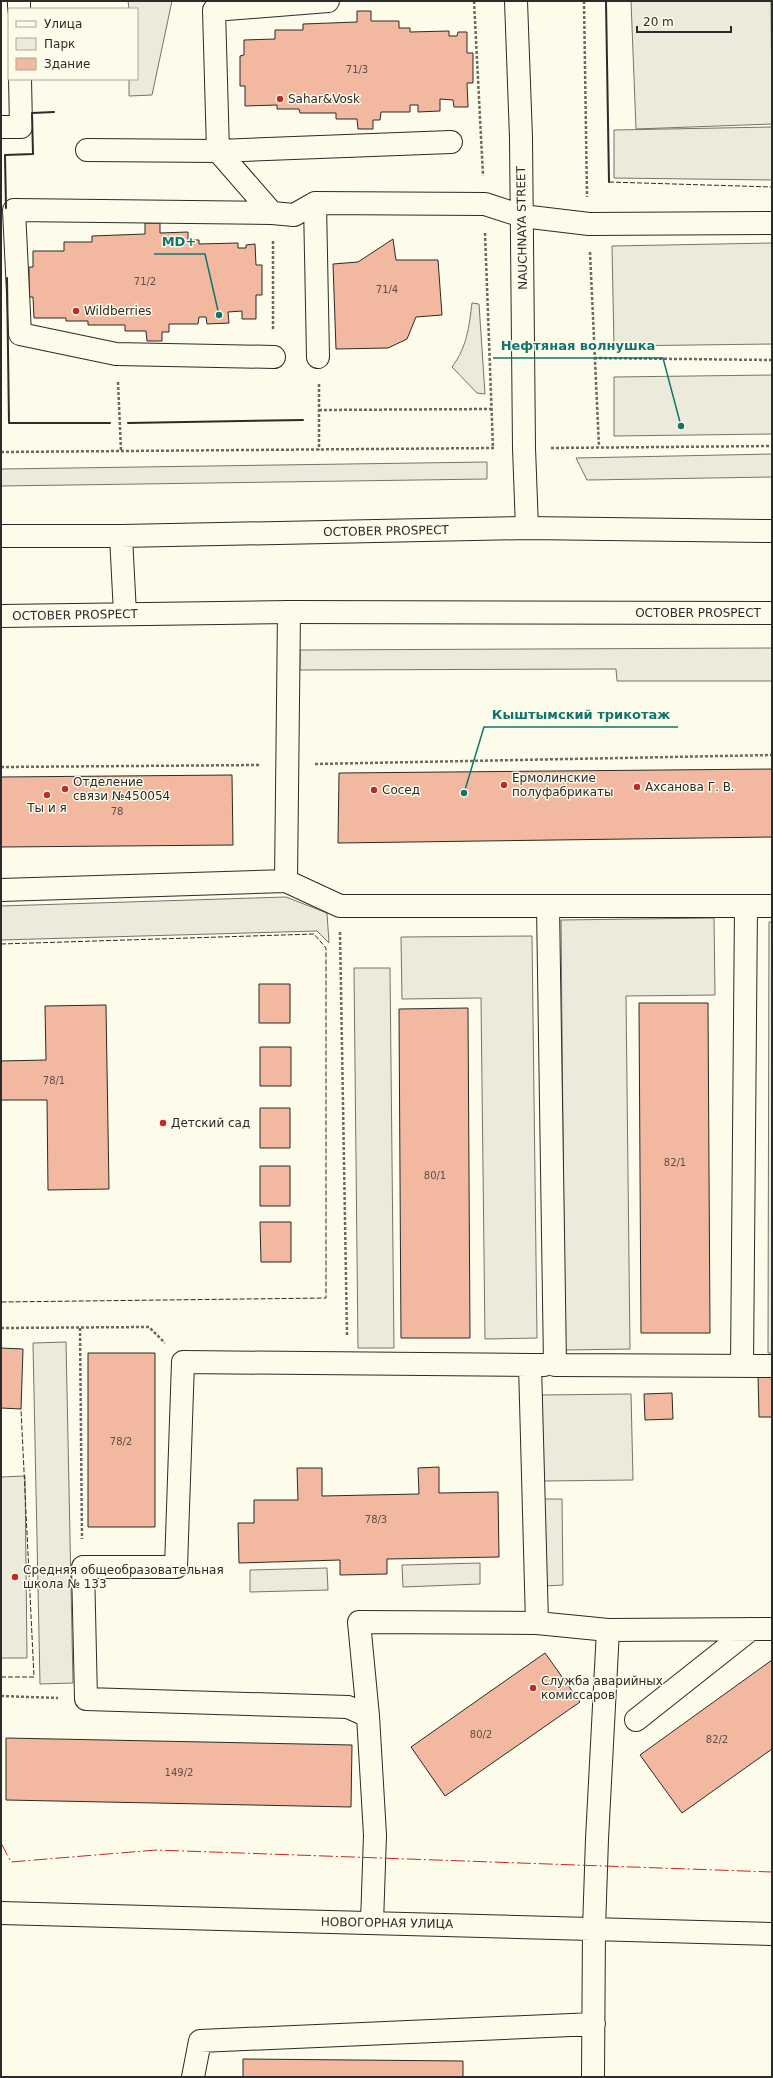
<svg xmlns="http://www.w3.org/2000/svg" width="773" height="2078" viewBox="0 0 773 2078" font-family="'DejaVu Sans',sans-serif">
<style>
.green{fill:#ecebdb;stroke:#74746e}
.building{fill:#f2b8a0;stroke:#2b2b2b}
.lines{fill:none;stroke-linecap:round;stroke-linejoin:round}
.minor-casing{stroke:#2b2b2b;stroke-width:24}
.major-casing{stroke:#2b2b2b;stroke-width:24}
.path{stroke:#6a6964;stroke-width:2.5;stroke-dasharray:3 2;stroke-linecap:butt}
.minor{stroke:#fdfbea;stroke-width:22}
.major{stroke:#fdfbea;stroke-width:22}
.fence{stroke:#2b2b2b;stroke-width:1;stroke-dasharray:5 2;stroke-linecap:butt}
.wall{stroke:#2b2b2b;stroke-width:2}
.power{stroke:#c62828;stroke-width:1;stroke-dasharray:14 3 2 3;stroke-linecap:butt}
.poi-dot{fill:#c62828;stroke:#fdfbea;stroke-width:1.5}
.labels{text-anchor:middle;stroke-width:3;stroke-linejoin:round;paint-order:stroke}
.number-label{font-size:10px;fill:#5d4e48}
.poi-label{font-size:12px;fill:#2b2b2b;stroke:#fdfbea;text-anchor:start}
.street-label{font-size:12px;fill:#2b2b2b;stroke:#fdfbea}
.leader{fill:none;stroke:#0f766e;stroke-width:1.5}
.callout-dot{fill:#0f766e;stroke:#fdfbea;stroke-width:1.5}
.callout-label{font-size:13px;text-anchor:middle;font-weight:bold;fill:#0f766e;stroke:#fdfbea;stroke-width:3;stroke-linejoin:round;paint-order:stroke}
</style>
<rect width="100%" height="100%" fill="#fdfbea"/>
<!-- green -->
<path class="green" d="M128,1H172L152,95L129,96V79H137V9H129Z
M631,1H771L772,124L636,129Z
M772,127V180L614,178V130Z
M772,243V344L614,346L612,246Z
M472,303L479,304L485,394L477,393L452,367C467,347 469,327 472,303Z
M772,375V434L614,436V377Z
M772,454V477L587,480L576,458Z
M487,462V479L1,486V469Z
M772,648V681H617L616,669L300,670V650Z
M286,897L327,913L329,943L317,931L1,940V906Z
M714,918L715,995L626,996L630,1349L565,1350L561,920Z
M769,922H772V1353H768Z
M532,936L537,1338L485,1339L481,998L402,999L401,937Z
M354,968H390L394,1348H358Z
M66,1342L73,1683L40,1684L33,1343Z
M631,1394L633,1480L543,1481L542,1395Z
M25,1476L27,1658H1V1477Z
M544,1499H562L563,1585L545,1586Z
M480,1563V1584L403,1587L402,1565Z
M327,1568L328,1590L250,1592V1570Z"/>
<!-- building -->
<path class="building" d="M357,11H371V21H399V28H410V32L449,31V36H457L458,32H467V53H473V83H467L468,107H454L453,100L440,99V111L418,112V105H410V112H381L380,120H373V129H358L357,119H336V113H300L299,109H277V105L245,106V86H240V56L244,55V40L275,39V30H303V24L357,22Z
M145,223H160V233L188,232V240H199V244L238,243V248H246V245L255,244L256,265H262V295H256V319H242V311L228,312L229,323L207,324L206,317H199L198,324H169V332H162V341H147L146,331H125V325H88V321H66V318H34L33,297H29V267H33V251H64V242H92V236L145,234Z
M393,239L396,260H438L442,315L416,317L407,339L388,348L336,349L333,264L358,262Z
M772,769V837L338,843L339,773Z
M232,775L233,845L1,847V777Z
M259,984H290V1023H259Z
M639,1003H708L710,1333H641Z
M106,1005L109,1189L48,1190L47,1100H1V1061L46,1060L45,1006Z
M468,1008L470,1338H401L399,1009Z
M260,1047H291V1086H260Z
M260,1108H290V1148H260Z
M260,1166H290V1206H260Z
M260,1222H291V1262H261Z
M1,1348L23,1349L21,1409L1,1408Z
M88,1353H155V1527H88Z
M758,1375H772V1417H759Z
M672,1393L673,1419L645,1420L644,1394Z
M439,1467V1493L498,1492L499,1557L387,1559V1574L340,1575V1560L239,1563L238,1523H254V1500H298L297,1468H322V1496L419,1494L418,1468Z
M545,1653L580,1702L445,1796L411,1747Z
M772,1660V1749L682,1813L640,1755Z
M6,1738L352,1745L351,1807L6,1800Z
M243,2059L463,2061V2077H243Z"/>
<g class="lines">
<!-- minor casing -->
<g class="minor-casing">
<path id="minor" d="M19,1V9
M516,1L521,138L524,448L527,528
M1,127H21L20,79
M87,150L218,151L451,142
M315,203L318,357
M272,213L218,151L214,10L328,1
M274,357L116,354L20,334L14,210L272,213L294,215L315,203L485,204L522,216L589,224L772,223
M289,612L286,881L340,906H548L555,1365L772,1366
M1,890L286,881
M548,906H772
M544,1365H530L537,1623L608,1630L772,1629
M742,1366L746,906
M368,1716L359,1622L537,1623
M636,1720L751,1629
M1,1913L772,1934
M372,1923L375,1835L368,1716L348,1707L86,1699L83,1567H176L183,1362L530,1365
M193,2077L200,2041L594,2024
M593,2077L594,1929L597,1839L608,1630"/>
</g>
<!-- major casing -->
<g class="major-casing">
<path id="major" d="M1,536H121L527,528L772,531
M121,536L125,614
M1,616L289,612L772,613"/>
</g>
<!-- path -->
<path class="path" d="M474,1L483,176
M584,1L587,197
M485,233L493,448
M273,241V330
M590,252L599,447
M594,358L772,360
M118,382L121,451
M319,384V450
M319,410L491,409
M551,448L772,446
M1,452L496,448
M315,764L772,755
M1,767L260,765
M340,932L347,1335
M1,1328L149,1327L165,1343
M80,1328L82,1539
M1,1696L58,1698"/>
<!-- minor -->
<use href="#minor" class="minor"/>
<!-- major -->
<use href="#major" class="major"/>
<!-- fence -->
<path class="fence" d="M609,182L772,187
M1,944L314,934L326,948V1298L1,1302
M1,1677H34L21,1409"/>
<!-- wall -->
<path class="wall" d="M606,1L609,182
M6,208L5,155L33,154L32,113L54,112
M7,278L9,423H110
M128,423L303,420"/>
<!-- power -->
<path class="power" d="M1,1843L11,1862L156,1850L772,1872"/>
</g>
<!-- markers -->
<g class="poi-dot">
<circle cx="280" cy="99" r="4"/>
<circle cx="76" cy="311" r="4"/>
<circle cx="504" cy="785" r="4"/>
<circle cx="637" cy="787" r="4"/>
<circle cx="65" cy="789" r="4"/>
<circle cx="374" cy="790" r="4"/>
<circle cx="47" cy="795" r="4"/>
<circle cx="163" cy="1123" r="4"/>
<circle cx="15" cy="1577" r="4"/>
<circle cx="533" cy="1688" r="4"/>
</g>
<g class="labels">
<!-- number labels -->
<g class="number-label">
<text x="357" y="73">71/3</text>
<text x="145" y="285">71/2</text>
<text x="387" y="293">71/4</text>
<text x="117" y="815">78</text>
<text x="54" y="1084">78/1</text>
<text x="675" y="1166">82/1</text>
<text x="435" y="1179">80/1</text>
<text x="121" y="1445">78/2</text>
<text x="376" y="1523">78/3</text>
<text x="481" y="1738">80/2</text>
<text x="717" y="1743">82/2</text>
<text x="179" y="1776">149/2</text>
</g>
<!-- poi labels -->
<g class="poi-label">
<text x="288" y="103">Sahar&amp;Vosk</text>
<text x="84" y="315">Wildberries</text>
<text x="512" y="782">Ермолинские<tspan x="512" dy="14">полуфабрикаты</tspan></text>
<text x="73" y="786">Отделение<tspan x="73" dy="14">связи №450054</tspan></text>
<text x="645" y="791">Ахсанова Г. В.</text>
<text x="382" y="794">Сосед</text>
<text x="47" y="812" text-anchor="middle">Ты и я</text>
<text x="171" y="1127">Детский сад</text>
<text x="23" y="1574">Средняя общеобразовательная<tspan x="23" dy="14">школа № 133</tspan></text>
<text x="541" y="1685">Служба аварийных<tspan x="541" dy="14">комиссаров</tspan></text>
</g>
<!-- street labels -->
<g class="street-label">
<text transform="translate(522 228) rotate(-91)" y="4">NAUCHNAYA STREET</text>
<text transform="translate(386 531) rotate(-1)" y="4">OCTOBER PROSPECT</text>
<text x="698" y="617">OCTOBER PROSPECT</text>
<text transform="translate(75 615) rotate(-1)" y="4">OCTOBER PROSPECT</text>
<text transform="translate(387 1923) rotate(1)" y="4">НОВОГОРНАЯ УЛИЦА</text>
</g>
</g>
<!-- callouts -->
<path class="leader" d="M219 315L205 254H154M681 426L663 358H493M464 793L484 727H678"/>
<g class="callout-dot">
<circle cx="219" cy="315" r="4"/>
<circle cx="681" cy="426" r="4"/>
<circle cx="464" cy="793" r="4"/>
</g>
<g class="callout-label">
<text x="179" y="246">MD+</text>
<text x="578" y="350">Нефтяная волнушка</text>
<text x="581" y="719">Кыштымский трикотаж</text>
</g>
<!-- border -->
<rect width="773" height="2078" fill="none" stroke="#2b2b2b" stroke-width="4"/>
<!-- legend -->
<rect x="8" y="8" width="130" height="72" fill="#fdfbea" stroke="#a9a89e"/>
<rect x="16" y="21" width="20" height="6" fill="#fdfbea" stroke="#a9a89e"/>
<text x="44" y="28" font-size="12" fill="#2b2b2b">Улица</text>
<rect x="16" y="38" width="20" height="12" fill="#ecebdb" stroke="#a9a89e"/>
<text x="44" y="48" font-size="12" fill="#2b2b2b">Парк</text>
<rect x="16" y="58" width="20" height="12" fill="#f2b8a0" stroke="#a9a89e"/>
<text x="44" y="68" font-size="12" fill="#2b2b2b">Здание</text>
<!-- scale -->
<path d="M637 26v6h94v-6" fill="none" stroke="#2b2b2b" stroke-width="2"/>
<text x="643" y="26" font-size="12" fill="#2b2b2b" stroke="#fdfbea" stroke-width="3" paint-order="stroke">20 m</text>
</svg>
